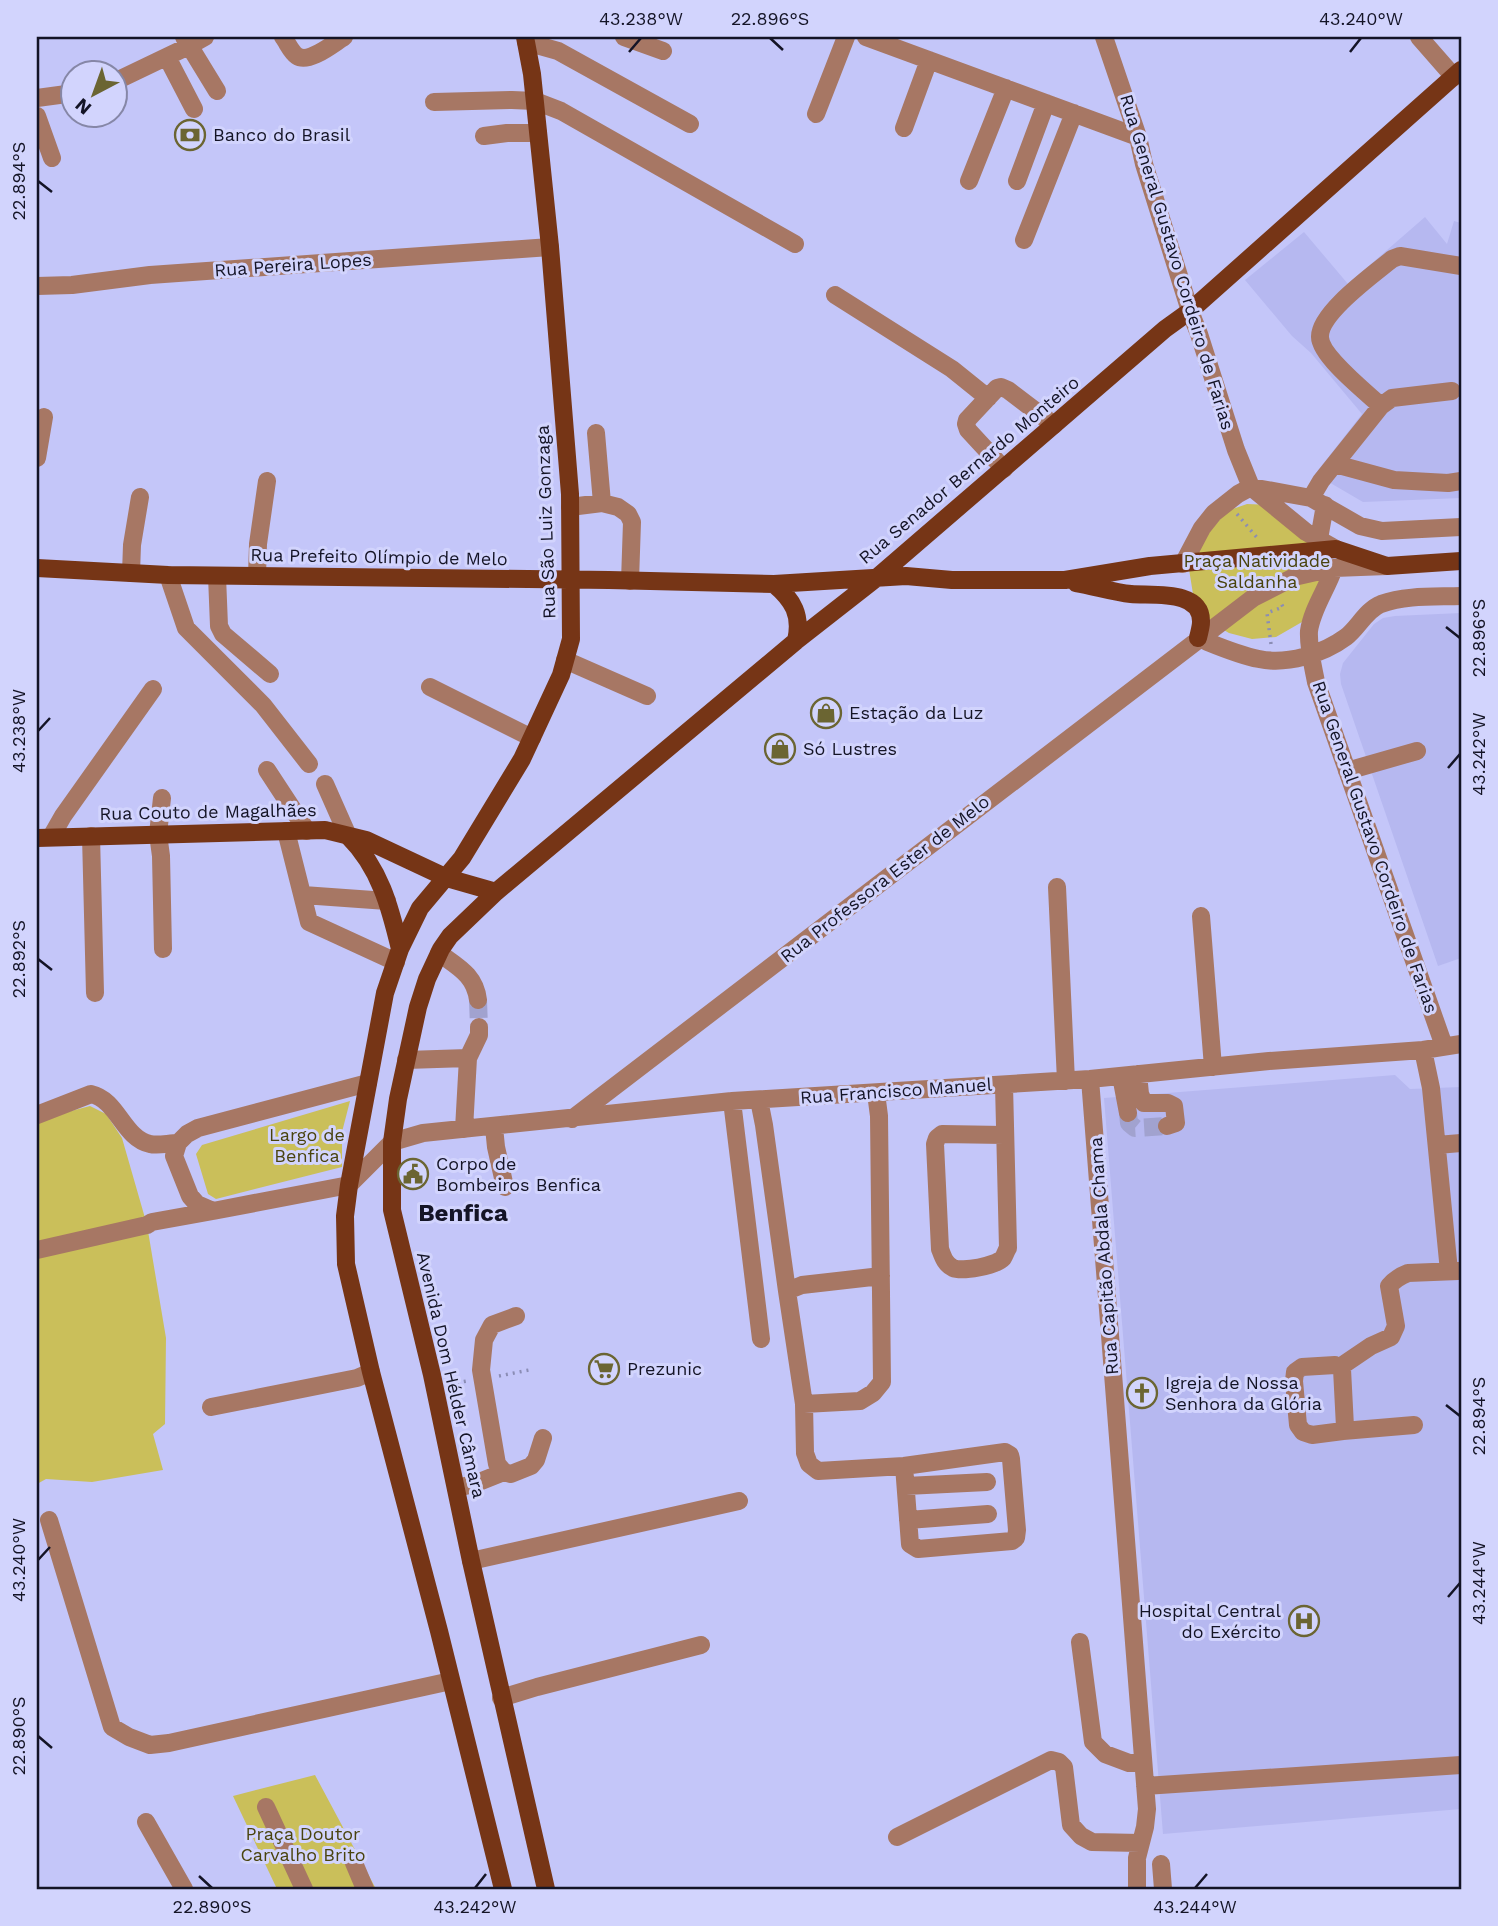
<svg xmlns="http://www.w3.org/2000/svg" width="1498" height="1926" viewBox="0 0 1498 1926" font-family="'Work Sans',sans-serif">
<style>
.built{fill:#b6b8f0}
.green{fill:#cabf5a}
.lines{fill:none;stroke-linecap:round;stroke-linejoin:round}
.minor-tunnel{stroke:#a1a2cf;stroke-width:18;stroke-dasharray:18 9;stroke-linecap:butt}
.path{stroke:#8b8db5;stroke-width:3.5;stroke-dasharray:2 5;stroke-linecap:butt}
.minor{stroke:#a77764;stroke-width:18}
.major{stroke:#763516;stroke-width:18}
.ticks{fill:none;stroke:#141426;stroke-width:2.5}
.labels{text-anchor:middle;stroke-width:6;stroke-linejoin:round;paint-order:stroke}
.poi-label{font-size:18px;fill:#141426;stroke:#d2d4fd;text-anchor:start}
.street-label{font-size:18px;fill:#141426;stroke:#d2d4fd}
.park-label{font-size:18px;fill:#49430d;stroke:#d2d4fd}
.district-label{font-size:24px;font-weight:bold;fill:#141426;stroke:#d2d4fd}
.neatline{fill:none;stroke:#141426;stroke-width:2.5}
.ticks-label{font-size:18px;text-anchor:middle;fill:#141426}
</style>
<rect width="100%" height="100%" fill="#c4c6f9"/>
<!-- built -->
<path class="built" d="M1425,217L1447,244L1454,221L1461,223V498L1363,502L1315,474L1362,414L1311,353L1292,336L1245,280L1304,232L1348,284Z
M1461,613V958L1438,966L1341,684L1340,674L1343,663L1374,624L1383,618L1395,616Z
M1395,1075L1410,1089L1461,1087V1809L1163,1834L1104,1098Z"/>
<!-- green -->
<path class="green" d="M1247,504L1272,505L1321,550L1325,572L1302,622L1276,637L1252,639L1229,633L1217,626L1200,609L1193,594L1189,569L1192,552L1227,511Z
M350,1101L342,1132V1167L216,1199L208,1194L196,1154L202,1145Z
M90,1106L106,1114L122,1138L147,1225L166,1338L165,1424L153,1434L163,1470L92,1482L46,1479L37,1484V1120Z
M315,1775L376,1889H277L233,1796Z"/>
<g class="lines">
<!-- minor-tunnel -->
<path class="minor-tunnel" d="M478,1000L479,1027
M1128,1113L1129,1123L1135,1128L1167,1126"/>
<!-- path -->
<path class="path" d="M1237,514L1259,540
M1271,644L1267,613L1283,607L1281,603
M499,1376L529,1370
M450,1384L467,1381"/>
<!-- minor -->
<path class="minor" d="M184,37L217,91
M283,37C287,42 291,52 297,56C309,64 334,43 344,37
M624,37L663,51
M866,37L1138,137
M1104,37L1138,137L1144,164L1190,311L1199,334L1236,450L1251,487L1306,532L1336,549
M1419,37L1454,77
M526,42L558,51L690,124
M167,57L194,109
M116,81L189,46L205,37
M37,98L74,93
M434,102L512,100L535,101L561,111L795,244
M816,114L846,37
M37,116L52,158
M904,128L929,60
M484,136L507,133H538
M969,181L1006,88
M1017,181L1046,103
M1024,240L1074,113
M37,286L72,285L150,275L550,247
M835,295L952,369L988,398
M1381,406C1367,393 1320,356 1320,337C1319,313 1374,274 1392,259L1400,256L1461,266
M596,433L602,503
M37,458L44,417
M1335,464L1394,480L1448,483L1461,481
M1004,469L968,430L966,424L967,420L997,388L1001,387L1008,390L1054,425
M1311,498L1321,481L1381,406L1392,398L1452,391
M570,507L602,503L618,507L628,514L632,522L630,581
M1319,539L1325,505
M1183,564L1202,528L1214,513L1238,494L1251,487L1311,498L1360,526L1382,531L1461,527
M1334,568C1327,589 1312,609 1309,631C1308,647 1313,666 1316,682L1444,1046
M131,573L132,545L140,497
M168,575L186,628L263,705L309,764
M217,576L219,626L223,634L270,674
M257,576L258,544L267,481
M1198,638C1218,646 1238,655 1259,659C1287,665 1323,654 1346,637C1358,628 1366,610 1381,604C1406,595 1435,597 1461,596
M565,660L647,696
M430,687L532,738
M267,770L307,831
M1347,771L1417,751
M325,784L348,836
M162,798L158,834L161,856L163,949
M286,831L309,922L396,962
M91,836L95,993
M51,837L63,816L153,689
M1057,887L1066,1081
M303,895L387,901
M1201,916L1213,1067
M439,953C458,967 475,975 478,1000
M1423,1050L1431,1088L1449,1271
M406,1060L468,1058L479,1035V1027
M1138,1074L1140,1094L1144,1103H1168L1174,1106L1176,1123L1167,1126
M1121,1076L1128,1113
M1090,1079L1147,1809L1145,1827L1137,1858V1889
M368,1083L198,1128L187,1134L178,1143L174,1156L190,1196L197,1204L213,1211L349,1185L392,1142L423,1133L732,1101L1090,1079L1269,1061L1423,1050L1461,1044
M1004,1085L1008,1248C1006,1251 1005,1255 1003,1258C996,1266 962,1272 953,1268C945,1264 943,1257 940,1249L935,1144L937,1138L942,1134L1004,1135
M876,1093L879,1116L882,1382L873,1393L860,1401L804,1404L805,1453L809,1464L818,1471L904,1466L1005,1452L1010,1455L1011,1459L1017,1530L1016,1538L1012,1541L918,1549L910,1544L904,1466
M759,1100L764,1125L787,1291
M732,1101L761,1339
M37,1115L91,1094C118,1100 123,1138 150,1144C158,1146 169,1143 178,1143
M572,1119L1253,598L1294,577L1334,568L1387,566
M494,1127L496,1147L505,1187
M464,1129L468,1058
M1437,1145L1461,1143
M37,1250L147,1225L152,1222L213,1211
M516,1316L492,1325L484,1340L481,1370L497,1464L504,1472L511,1474L531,1466L536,1460L543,1438
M1335,1365L1342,1369L1345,1427L1343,1431L1312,1435L1303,1432L1298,1425L1294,1381L1295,1372L1302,1367Z
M1340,1367L1371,1346L1391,1337L1396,1326L1389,1286C1395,1279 1400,1276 1408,1273L1458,1271
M804,1404L787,1291L802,1285L881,1276
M211,1407L357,1378L371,1372
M1343,1431L1414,1425
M906,1486L987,1482
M456,1488L474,1484L504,1472
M49,1520L112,1727L129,1737L150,1745L169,1743L451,1681
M908,1520L988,1514
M471,1561L739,1501
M1080,1642L1093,1742L1105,1754L1129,1763H1143
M501,1698L537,1687L701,1645
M1145,1786L1461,1765
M266,1807L304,1889
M146,1822L184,1889
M897,1837L1051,1760L1059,1762L1064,1767L1071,1825L1081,1836L1092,1842L1140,1843
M354,1863L365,1889
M1161,1864L1163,1889"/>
<!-- major -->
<path class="major" d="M37,568L168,575L609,580L774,584L906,576L952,580H1065L1150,566L1336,549L1387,566L1461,561
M1076,583C1094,586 1113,592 1131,594C1152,596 1202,589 1201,622C1201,627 1199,633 1198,638
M774,584C793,600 802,615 796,641
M348,836C380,868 390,907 400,949
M37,838L325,830L366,840L447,878L496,892
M503,1889L439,1631L371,1372L346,1264L345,1216L349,1185L385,993L400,949L420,908L462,858L522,759L561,675L571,639L570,494L550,247L532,74L525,37
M546,1889L471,1561L432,1375L392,1210V1142L398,1099L418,1007L427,979L441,949L450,936L496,892L796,641L874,580L1165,329L1190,311L1461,70"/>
</g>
<!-- ticks -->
<path class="ticks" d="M770,38L783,50M629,52L641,38M1350,52L1361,38M38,181L52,192M1446,627L1460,638M38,731L50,718M1448,768L1460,754M38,959L52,970M1446,1405L1460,1416M38,1560L50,1547M1448,1597L1460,1583M38,1736L52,1748M199,1876L212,1888M475,1888L486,1874M1195,1888L1207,1874"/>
<!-- icons -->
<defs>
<g id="bank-ring" transform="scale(1.575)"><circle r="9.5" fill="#d2d4fd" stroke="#6b6532" stroke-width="1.5"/><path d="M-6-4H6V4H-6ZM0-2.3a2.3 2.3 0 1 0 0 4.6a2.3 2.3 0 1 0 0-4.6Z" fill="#6b6532"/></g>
<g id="shop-ring" transform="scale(1.575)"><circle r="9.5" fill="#d2d4fd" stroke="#6b6532" stroke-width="1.5"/><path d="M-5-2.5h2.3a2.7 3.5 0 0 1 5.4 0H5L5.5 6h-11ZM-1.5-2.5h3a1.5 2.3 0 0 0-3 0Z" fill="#6b6532"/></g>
<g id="civic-ring" transform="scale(1.575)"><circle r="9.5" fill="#d2d4fd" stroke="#6b6532" stroke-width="1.5"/><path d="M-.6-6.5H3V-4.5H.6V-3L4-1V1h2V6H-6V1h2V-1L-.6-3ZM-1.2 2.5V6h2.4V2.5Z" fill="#6b6532"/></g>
<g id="supermarket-ring" transform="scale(1.575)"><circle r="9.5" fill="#d2d4fd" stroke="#6b6532" stroke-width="1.5"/><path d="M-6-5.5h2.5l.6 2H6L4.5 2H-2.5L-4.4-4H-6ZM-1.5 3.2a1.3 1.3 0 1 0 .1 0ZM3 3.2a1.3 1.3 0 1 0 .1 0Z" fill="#6b6532"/></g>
<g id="church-ring" transform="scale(1.575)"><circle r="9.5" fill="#d2d4fd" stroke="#6b6532" stroke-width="1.5"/><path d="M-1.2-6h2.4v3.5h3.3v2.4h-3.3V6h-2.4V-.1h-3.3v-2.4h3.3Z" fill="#6b6532"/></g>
<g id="hospital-ring" transform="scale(1.575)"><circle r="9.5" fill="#d2d4fd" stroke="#6b6532" stroke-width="1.5"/><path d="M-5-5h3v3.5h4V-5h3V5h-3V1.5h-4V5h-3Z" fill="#6b6532"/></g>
</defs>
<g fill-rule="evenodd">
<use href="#bank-ring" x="190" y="135"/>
<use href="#shop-ring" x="826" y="713"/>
<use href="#shop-ring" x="780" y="749"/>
<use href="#civic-ring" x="413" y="1174"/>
<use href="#supermarket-ring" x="604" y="1369"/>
<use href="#church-ring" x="1142" y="1393"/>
<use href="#hospital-ring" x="1304" y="1621"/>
</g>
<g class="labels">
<!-- poi labels -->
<g class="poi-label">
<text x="213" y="141">Banco do Brasil</text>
<text x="849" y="719">Estação da Luz</text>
<text x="803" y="755">Só Lustres</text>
<text x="436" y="1170">Corpo de<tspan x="436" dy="21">Bombeiros Benfica</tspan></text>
<text x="627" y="1375">Prezunic</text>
<text x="1165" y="1389">Igreja de Nossa<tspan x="1165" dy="21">Senhora da Glória</tspan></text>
<text x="1281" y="1617" text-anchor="end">Hospital Central<tspan x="1281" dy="21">do Exército</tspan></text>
</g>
<!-- street labels -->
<g class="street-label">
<text transform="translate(1177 262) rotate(73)" y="6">Rua General Gustavo Cordeiro de Farias</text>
<text transform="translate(293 265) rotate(-4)" y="6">Rua Pereira Lopes</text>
<text transform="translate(969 470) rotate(-40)" y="6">Rua Senador Bernardo Monteiro</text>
<text transform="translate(546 522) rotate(-92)" y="6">Rua São Luiz Gonzaga</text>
<text transform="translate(379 557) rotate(1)" y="6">Rua Prefeito Olímpio de Melo</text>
<text transform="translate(208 812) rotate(-1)" y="6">Rua Couto de Magalhães</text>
<text transform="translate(1375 847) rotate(71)" y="6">Rua General Gustavo Cordeiro de Farias</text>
<text transform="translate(885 879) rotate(-38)" y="6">Rua Professora Ester de Melo</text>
<text transform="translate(896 1091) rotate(-4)" y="6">Rua Francisco Manuel</text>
<text transform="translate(1104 1256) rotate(-94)" y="6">Rua Capitão Abdala Chama</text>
<text transform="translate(451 1375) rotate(77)" y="6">Avenida Dom Hélder Câmara</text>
</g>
<!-- park labels -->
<g class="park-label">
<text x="1257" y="567">Praça Natividade<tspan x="1257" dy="21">Saldanha</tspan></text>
<text x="307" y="1141">Largo de<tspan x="307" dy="21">Benfica</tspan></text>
<text x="303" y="1840">Praça Doutor<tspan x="303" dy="21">Carvalho Brito</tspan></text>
</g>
<!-- district labels -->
<g class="district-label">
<text x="463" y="1221">Benfica</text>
</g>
</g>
<!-- border -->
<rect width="1498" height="1926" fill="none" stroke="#d2d4fd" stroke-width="77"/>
<!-- north arrow -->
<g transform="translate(94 94) rotate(221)"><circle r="33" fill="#d2d4fd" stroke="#8687a7" stroke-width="2"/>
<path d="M0-5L12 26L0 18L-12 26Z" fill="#6b6532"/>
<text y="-10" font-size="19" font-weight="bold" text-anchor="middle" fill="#141426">N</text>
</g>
<rect x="38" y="38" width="1422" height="1850" class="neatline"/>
<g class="ticks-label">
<text x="641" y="25">43.238°W</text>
<text x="770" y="25">22.896°S</text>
<text x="1361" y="25">43.240°W</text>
<text transform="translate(19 181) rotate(-90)" y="6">22.894°S</text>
<text transform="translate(1479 638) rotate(-90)" y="6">22.896°S</text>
<text transform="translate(19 731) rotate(-90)" y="6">43.238°W</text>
<text transform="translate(1479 754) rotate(-90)" y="6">43.242°W</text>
<text transform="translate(19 959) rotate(-90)" y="6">22.892°S</text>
<text transform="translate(1479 1416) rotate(-90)" y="6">22.894°S</text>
<text transform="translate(19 1560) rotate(-90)" y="6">43.240°W</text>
<text transform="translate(1479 1583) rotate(-90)" y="6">43.244°W</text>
<text transform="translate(19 1736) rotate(-90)" y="6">22.890°S</text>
<text x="212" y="1913">22.890°S</text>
<text x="475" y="1913">43.242°W</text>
<text x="1195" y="1913">43.244°W</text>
</g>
</svg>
